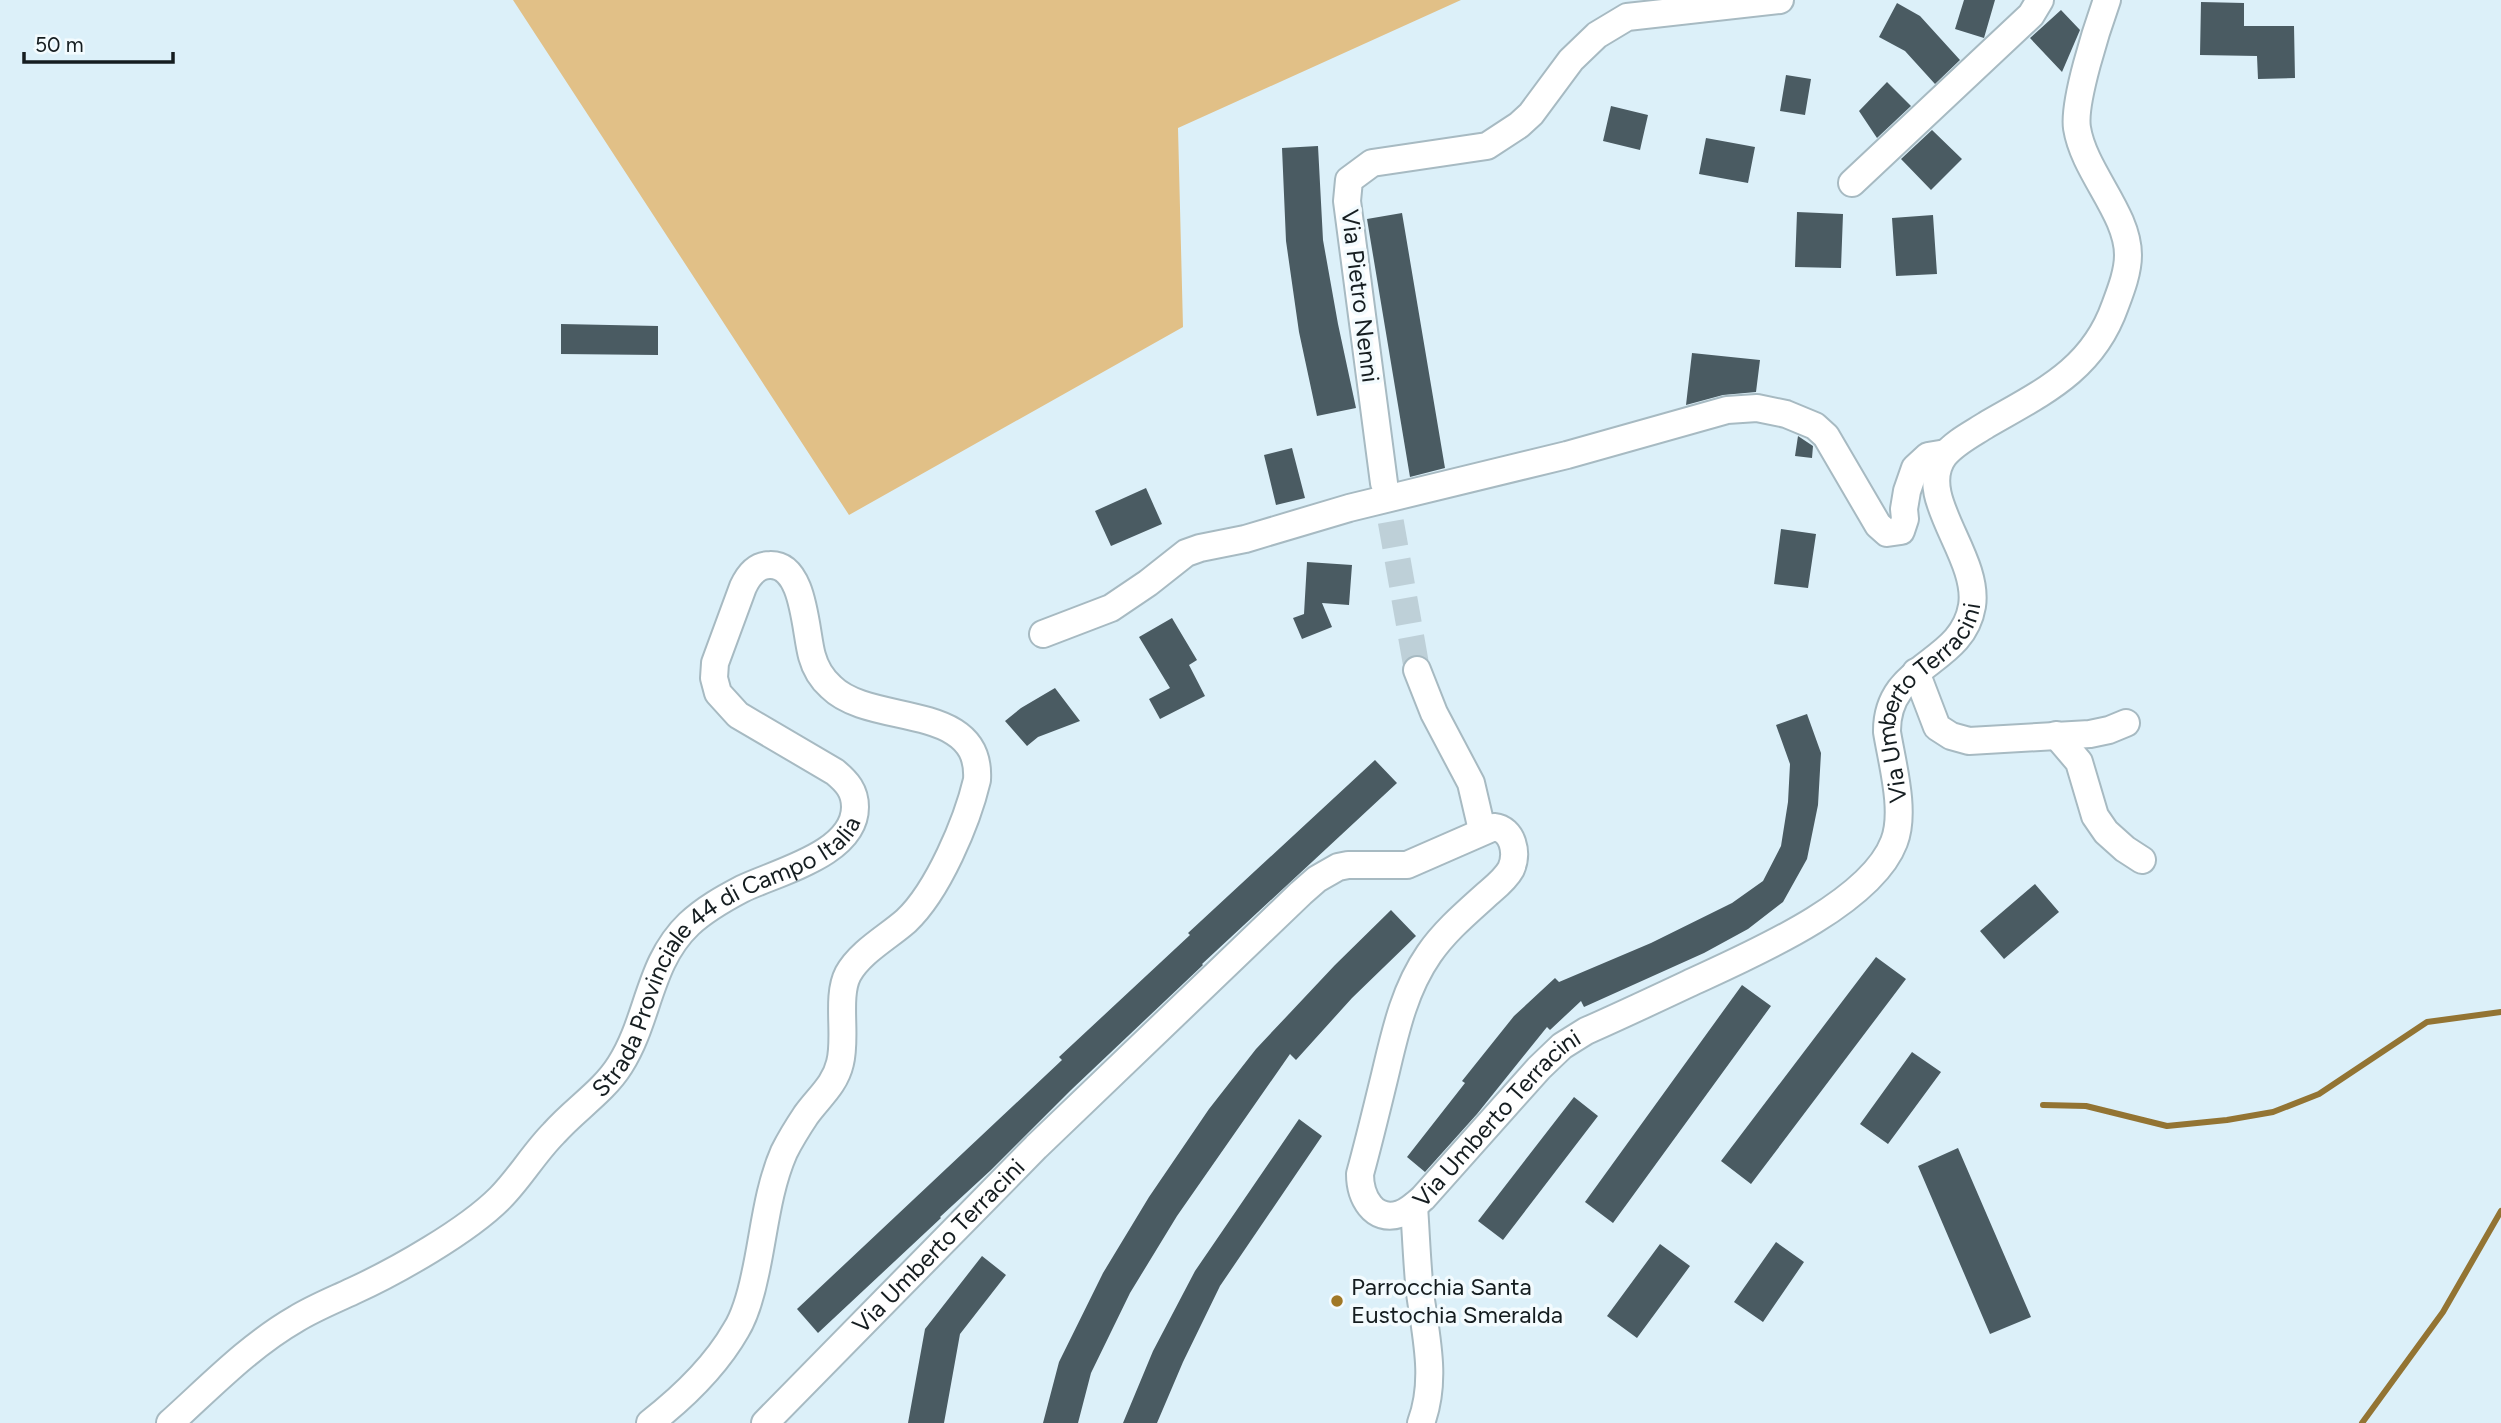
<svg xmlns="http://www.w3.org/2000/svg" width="2501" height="1423" viewBox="0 0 2501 1423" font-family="Figtree,sans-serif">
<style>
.green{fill:#e1c087}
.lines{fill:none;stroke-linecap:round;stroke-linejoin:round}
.stream{stroke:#937433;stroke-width:6}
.building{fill:#4a5b62}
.minor-tunnel{stroke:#bed0d8;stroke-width:26;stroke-dasharray:26 13;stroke-linecap:butt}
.minor-casing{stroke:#a7bac2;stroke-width:30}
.minor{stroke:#fff;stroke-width:26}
.poi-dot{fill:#a07826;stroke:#f3fbfe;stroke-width:2.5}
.labels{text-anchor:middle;stroke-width:7;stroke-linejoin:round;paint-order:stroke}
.street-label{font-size:24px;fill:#151d20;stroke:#f3fbfe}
.poi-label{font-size:24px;fill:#151d20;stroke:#f3fbfe;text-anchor:start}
</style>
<rect width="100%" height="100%" fill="#dcf0f9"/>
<!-- green -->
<path class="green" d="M513,0H1461L1178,128L1183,327L849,515Z"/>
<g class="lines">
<!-- stream -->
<path class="stream" d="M2043,1105L2086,1106L2167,1126L2227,1120L2273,1112L2319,1094L2427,1022L2501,1012
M2362,1423L2443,1312L2501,1211"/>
</g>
<!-- building -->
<path class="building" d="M1964,0H1995L1984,38L1955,29Z
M2201,2L2244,3V26H2294L2295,78L2258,79L2257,56L2200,55Z
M1897,3L1920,16L1960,60L1935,84L1905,51L1879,37Z
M2061,10L2080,30L2062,72L2030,38Z
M1786,75L1811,79L1805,115L1780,111Z
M1887,82L1911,106L1877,138L1859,111Z
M1611,106L1648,115L1640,150L1603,141Z
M1932,130L1962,159L1931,190L1901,159Z
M1706,138L1755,147L1748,183L1699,174Z
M1318,146L1323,240L1338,324L1356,408L1317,416L1299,332L1286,241L1282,148Z
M1797,212L1843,214L1841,268L1795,267Z
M1402,213L1445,468L1410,477L1367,219Z
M1933,215L1937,274L1896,276L1892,218Z
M561,324L658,326V355L561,354Z
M1692,353L1760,360L1756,392L1723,395L1686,405Z
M1798,436L1813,446L1812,458L1795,456Z
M1292,448L1305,498L1276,505L1264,455Z
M1146,488L1162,524L1111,546L1095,511Z
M1781,529L1816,534L1808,588L1774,584Z
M1307,562L1352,565L1349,605L1322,603L1332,627L1302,639L1293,618L1304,614Z
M1172,618L1197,660L1189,665L1205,696L1160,719L1149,699L1170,688L1139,637Z
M1055,688L1080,721L1038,737L1027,746L1005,721L1021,708Z
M1807,714L1821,753L1818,805L1807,859L1783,902L1748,929L1704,953L1584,1007L1581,1001L1550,1030L1547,1027L1477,1114L1425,1172L1407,1157L1465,1083L1462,1081L1514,1016L1555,978L1559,982L1651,943L1732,903L1763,881L1781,846L1788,802L1790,764L1776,725Z
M1375,760L1397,783L1202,964L1203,965L1071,1090L991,1170L940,1217L941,1218L818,1333L797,1309L1062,1060L1059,1057L1190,935L1188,933Z
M2035,884L2059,912L2004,959L1980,931Z
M1391,910L1416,936L1352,998L1296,1060L1290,1054L1177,1216L1130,1293L1091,1373L1078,1423H1043L1059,1362L1103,1273L1149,1197L1209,1109L1256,1049L1335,965Z
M1876,957L1906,979L1751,1184L1721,1161Z
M1742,985L1771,1006L1613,1223L1585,1202Z
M1912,1052L1941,1072L1888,1144L1860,1124Z
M1574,1097L1598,1116L1503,1240L1478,1221Z
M1299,1119L1322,1136L1220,1286L1183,1362L1157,1423H1123L1153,1351L1195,1271Z
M1958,1148L2031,1317L1990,1334L1918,1166Z
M1776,1242L1804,1262L1763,1322L1734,1302Z
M1660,1244L1690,1266L1637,1338L1607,1316Z
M982,1256L1006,1275L960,1334L944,1423H908L925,1329Z"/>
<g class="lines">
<!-- minor-tunnel -->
<path class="minor-tunnel" d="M1384,483L1417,670"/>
<!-- minor casing -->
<g class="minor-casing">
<g id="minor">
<path d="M1852,183L2031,15L2040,0"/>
<path d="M1384,483L1347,201L1349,180L1372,163L1487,146L1519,125L1531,114L1571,60L1597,35L1627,17L1780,0"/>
<path d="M1043,634L1111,608L1148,583L1186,553L1200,548L1245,539L1349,508L1567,455L1727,410L1757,408L1786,414L1815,426L1826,436L1878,525L1887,533L1901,531L1905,519L1904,509L1907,491L1915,468L1928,456L1946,453"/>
<path d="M1417,670L1434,713L1471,783L1482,830"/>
<path d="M1916,672L1937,727L1951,736L1969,741L2090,734L2109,730L2126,723"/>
<path d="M2056,735L2079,762L2095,816L2106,832L2125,849L2142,860"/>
<path d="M1414,1206C1416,1235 1417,1264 1420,1293C1426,1337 1437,1380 1421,1423"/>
<path id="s1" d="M170,1423C210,1387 249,1346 296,1319C314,1308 334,1300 353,1291C397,1271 467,1231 500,1198C520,1178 534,1153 554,1133C575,1109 603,1092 620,1065C649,1020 648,963 689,924C705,909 723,899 742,889C777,872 855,854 855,807C855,791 847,782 835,772L738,715L718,693L714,678L715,663L743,587C748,576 756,565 770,565C805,564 805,632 812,656C815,667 822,679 831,687C871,727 982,701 977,780C967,822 938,891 906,921C888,937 860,952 848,974C836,997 847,1037 840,1063C835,1085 818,1098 806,1115C798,1127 790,1140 784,1152C767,1191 764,1235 755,1275C751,1294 746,1314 736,1330C716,1365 682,1398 650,1423"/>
<path id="s2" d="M765,1423L1036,1147L1301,893L1317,879L1338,867L1348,865H1407L1494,827C1513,829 1518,853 1511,869C1505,880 1494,888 1485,896C1465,914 1444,932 1429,954C1404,990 1395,1033 1385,1075C1377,1108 1369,1141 1360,1174C1360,1196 1373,1223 1400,1214C1409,1211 1416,1204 1423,1198L1539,1068L1562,1046L1586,1031C1620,1016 1654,1000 1688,984C1746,957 1870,905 1894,842C1906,812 1892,763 1887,732C1886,663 1962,666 1972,606C1980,556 1914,496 1944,456C1954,443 1972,434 1986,425C2041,393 2092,371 2115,306C2121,290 2128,272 2128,255C2128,213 2084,172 2077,128C2073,102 2097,28 2107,0"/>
</g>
</g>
<!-- minor -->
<use href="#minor" class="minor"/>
</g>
<!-- markers -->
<circle class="poi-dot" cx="1337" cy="1301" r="7"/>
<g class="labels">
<!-- street labels -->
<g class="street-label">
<text transform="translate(1360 296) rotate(83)" y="8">Via Pietro Nenni</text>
<text dy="8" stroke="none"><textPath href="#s2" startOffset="2219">Via Umberto Terracini</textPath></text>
<text dy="8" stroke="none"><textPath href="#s1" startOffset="742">Strada Provinciale 44 di Campo Italia</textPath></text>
<text dy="8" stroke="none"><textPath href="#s2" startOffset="1570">Via Umberto Terracini</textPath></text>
<text dy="8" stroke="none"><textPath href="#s2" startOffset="248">Via Umberto Terracini</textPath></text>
</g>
<!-- poi labels -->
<g class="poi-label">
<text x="1351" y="1295">Parrocchia Santa<tspan x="1351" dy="28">Eustochia Smeralda</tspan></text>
</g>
</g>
<!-- scale -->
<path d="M24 52v10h149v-10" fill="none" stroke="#151d20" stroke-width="3.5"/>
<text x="35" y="52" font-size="21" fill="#151d20" stroke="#f3fbfe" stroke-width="5" paint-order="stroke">50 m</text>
</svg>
